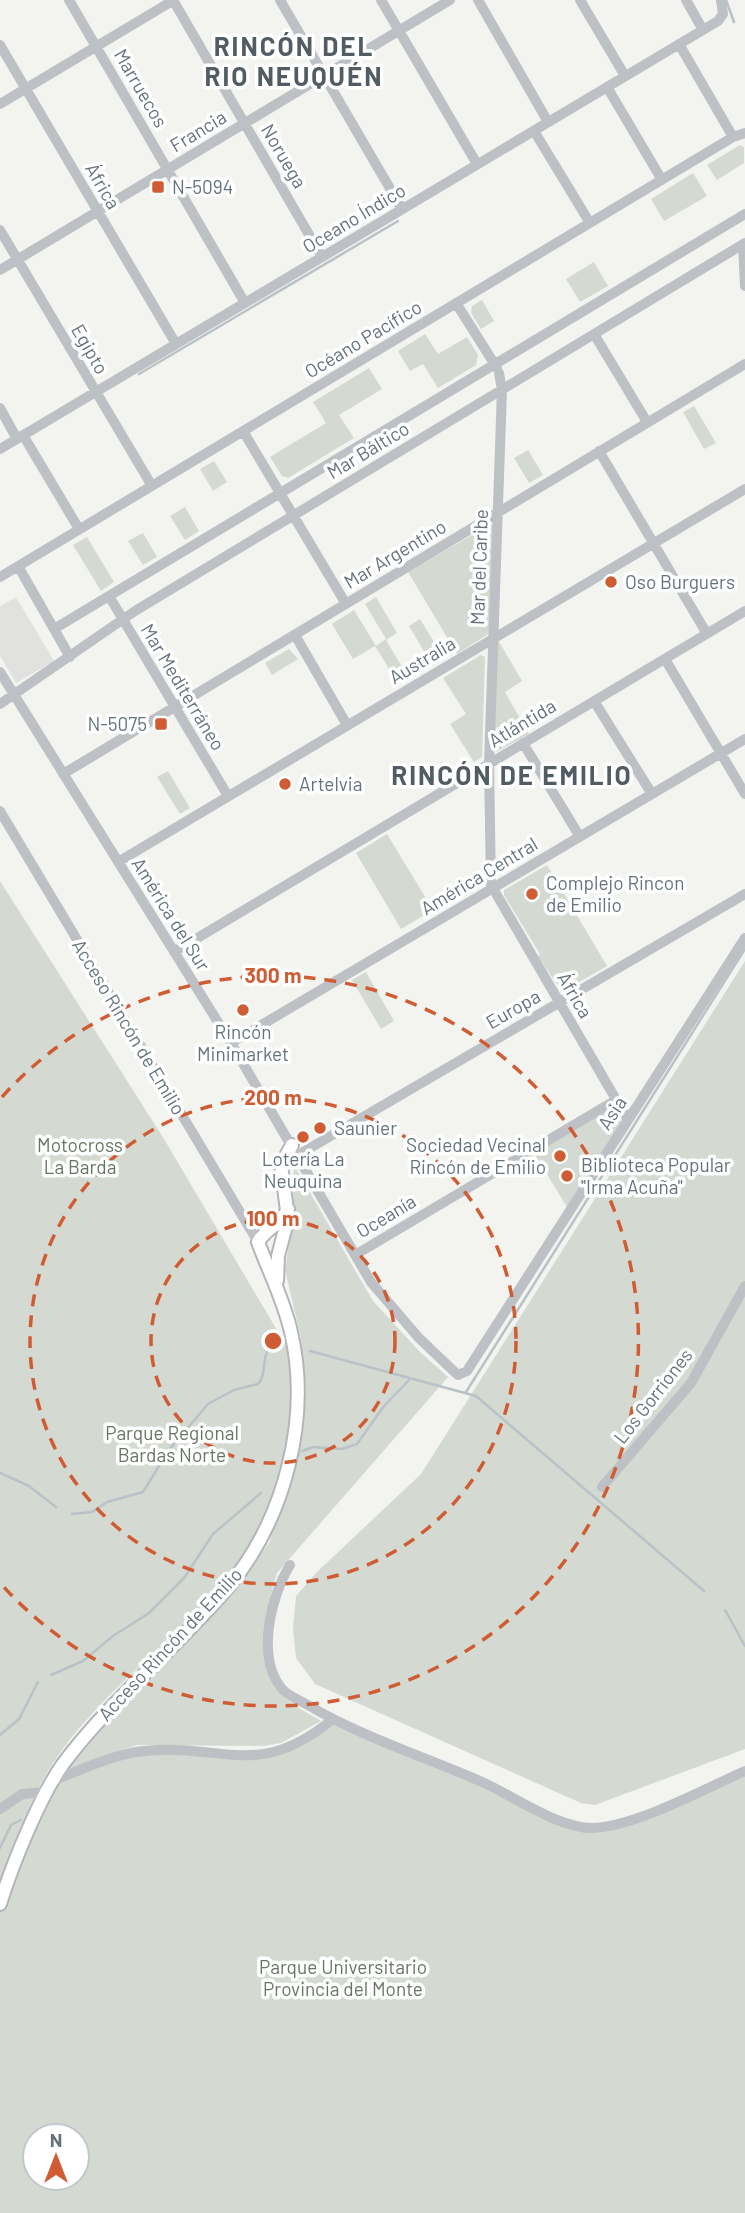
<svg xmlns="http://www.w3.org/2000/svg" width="745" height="2213" viewBox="0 0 745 2213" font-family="Barlow,sans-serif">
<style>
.built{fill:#e1e2e0}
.green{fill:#d4dad1;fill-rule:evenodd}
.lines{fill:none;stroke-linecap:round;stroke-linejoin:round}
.stream{stroke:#b9c2c7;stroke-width:2.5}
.major-casing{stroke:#b3b6b9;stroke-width:16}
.minor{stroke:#bdc0c4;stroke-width:10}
.major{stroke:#fff;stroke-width:12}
.ring{fill:none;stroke:#d05c33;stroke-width:3.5;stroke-dasharray:12 9}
.poi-dot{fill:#d05c33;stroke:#fff;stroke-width:2.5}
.labels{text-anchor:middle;stroke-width:7;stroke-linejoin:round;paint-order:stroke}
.street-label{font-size:19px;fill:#65727e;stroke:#fff}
.poi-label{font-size:19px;fill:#65727e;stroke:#fff;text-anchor:start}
.park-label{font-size:19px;fill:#677663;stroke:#fff}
.district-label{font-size:26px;font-weight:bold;letter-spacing:2px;fill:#525c64;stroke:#fff}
.centre{fill:#d05c33;stroke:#fff;stroke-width:3.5}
.ring-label{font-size:21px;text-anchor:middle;font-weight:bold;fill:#d05c33;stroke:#fff;stroke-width:7;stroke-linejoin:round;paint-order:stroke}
</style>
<rect width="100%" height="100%" fill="#f3f3f0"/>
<!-- built -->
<path class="built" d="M16,597L54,661L16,683L0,656V606Z"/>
<!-- green -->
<path class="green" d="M740,145L744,147V163L717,180L707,165Z
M693,173L707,196L664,221L651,199Z
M594,262L608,286L580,302L566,279Z
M482,300L494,321L481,329L471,313L472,306Z
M425,334L438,354L467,337L478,355L476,365L438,388L423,364L410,371L398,351Z
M369,368L382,389L339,415L354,438L288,478L282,476L270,457L326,423L313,402Z
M694,406L716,443L704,449L683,412Z
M528,450L543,475L529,483L514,458Z
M214,461L227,482L213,491L200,469Z
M185,507L199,531L185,540L170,516Z
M491,524L494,526L490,633L457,654L408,572Z
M143,533L157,557L143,565L128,541Z
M87,537L114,582L101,591L73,545Z
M376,597L397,633L386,640L408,677L398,683L375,646L353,659L332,624L354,610L376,646L386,639L365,604Z
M420,619L443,657L431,663L409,626Z
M498,640L522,681L505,692L529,734L496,752L493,747Z
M289,649L298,659L272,675L265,663Z
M481,655L485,657L482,757L474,762L450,724L466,714L443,678Z
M168,771L190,808L180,814L157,777Z
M387,834L433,910L401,929L356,853Z
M547,865L607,966L562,992L538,956L540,954L504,895V890Z
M0,881L164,1139L284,1342C296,1369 294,1408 289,1436C281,1478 268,1525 242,1560C190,1631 112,1680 60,1753C33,1790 16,1839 0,1882Z
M745,961V1749L595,1805L581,1803L315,1684L296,1658L293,1628L296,1596L317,1572L421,1474Z
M366,972L394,1021L381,1029L352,980Z
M615,1105L622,1123L567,1207L534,1153Z
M295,1167L373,1301L420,1352L448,1377L277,1573C268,1599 258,1662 273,1685C283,1701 305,1711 321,1721L281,1743L263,1746L137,1745L68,1769L122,1703L241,1584L270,1541L303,1421L305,1395L301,1338L285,1270L294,1211L292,1177Z
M333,1719L573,1825L623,1823L745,1771V2213H0V1904L52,1781L128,1753L265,1756ZM35,2136H77V2178H35Z"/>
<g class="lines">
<!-- stream -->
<path class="stream" d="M726,0L734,22
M139,374L398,221
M310,1351L476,1396L704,1591
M466,1392L745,949
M302,1451L313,1447L342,1449L357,1444L384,1406L409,1380
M0,1473L29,1486L56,1507
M72,1514L92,1512L107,1502L143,1492L169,1450L208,1404L234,1390L258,1384C267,1374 261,1360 269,1348L279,1346
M725,1610L745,1646
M51,1675L83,1661L113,1636L149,1613L184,1578L213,1534L261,1493
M0,1735L19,1719L38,1682
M0,1848L11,1825L21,1820"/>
<!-- major casing -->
<g class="major-casing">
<path id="major" d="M277,1281L278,1256L288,1218L281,1165L292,1145
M0,1904C12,1865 40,1796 63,1764C112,1698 177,1648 229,1586C285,1518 311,1418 291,1332C284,1300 269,1272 258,1242C266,1228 281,1225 288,1209"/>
</g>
<!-- minor -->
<path class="minor" d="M69,0L245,303
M173,0L322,257
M280,0L402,209
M381,0L477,164
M478,0L548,122
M580,0L625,76
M686,0L703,30
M679,44L733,137
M0,45L176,344
M607,87L662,180
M0,104L174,0
M534,131L590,223
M0,230L152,486
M743,244L745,286
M0,270L450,0
M456,303L497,368
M594,334L647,422
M499,373L502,390L489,764L491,885L628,1120
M0,408L17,439
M243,431L346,604
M23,435L79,529
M0,449L718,21L723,14L721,0
M599,451L707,634
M18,566L70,657
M0,577L733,137L745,133
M109,596L228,796
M54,629L745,214
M295,635L347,725
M665,659L745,794
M0,672L231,1043L371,1282L418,1337L458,1375L467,1371L745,938
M594,701L652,794
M0,704L135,611L745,243
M523,743L580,837
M63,774L745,364
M0,811L258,1242
M118,862L745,489
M174,952L745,611
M231,1043L745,739
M298,1155L745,894
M355,1255L616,1100
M602,1487L691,1383L745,1286
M290,1565C271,1596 255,1659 283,1690C289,1696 299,1700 306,1704C360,1736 422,1756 480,1781C512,1795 557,1828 592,1828C635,1827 704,1789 745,1771
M52,1781C81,1770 113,1754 144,1751C227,1743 257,1781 333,1719
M0,1809L22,1794L45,1792"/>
<!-- major -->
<use href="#major" class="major"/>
</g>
<!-- distance rings -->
<g class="ring">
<circle cx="273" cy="1341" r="122"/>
<circle cx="273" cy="1341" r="243"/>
<path d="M2 1097A365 365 0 1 1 2 1585"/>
</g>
<!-- markers -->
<g class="poi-dot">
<rect x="151" y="180" width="14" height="14" rx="3.5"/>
<circle cx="611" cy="582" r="7"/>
<rect x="154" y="717" width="14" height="14" rx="3.5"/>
<circle cx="285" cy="784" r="7"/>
<circle cx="532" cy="894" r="7"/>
<circle cx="243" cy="1010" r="7"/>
<circle cx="320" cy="1128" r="7"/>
<circle cx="303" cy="1137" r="7"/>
<circle cx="560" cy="1156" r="7"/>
<circle cx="567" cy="1176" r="7"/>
</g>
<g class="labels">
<!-- street labels -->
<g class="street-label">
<text transform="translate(141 88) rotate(60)" y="7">Marruecos</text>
<text transform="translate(198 131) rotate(-31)" y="7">Francia</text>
<text transform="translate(284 156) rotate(60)" y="7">Noruega</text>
<text transform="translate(103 186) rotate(60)" y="7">África</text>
<text transform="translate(354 218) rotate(-31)" y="7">Oceano Índico</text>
<text transform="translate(363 339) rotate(-31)" y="7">Océano Pacífico</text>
<text transform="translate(90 349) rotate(60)" y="7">Egipto</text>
<text transform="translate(368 450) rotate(-31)" y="7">Mar Báltico</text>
<text transform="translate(395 554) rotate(-31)" y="7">Mar Argentino</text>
<text transform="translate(479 567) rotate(-88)" y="7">Mar del Caribe</text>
<text transform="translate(422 660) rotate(-31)" y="7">Australia</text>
<text transform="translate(183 687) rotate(59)" y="7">Mar Mediterráneo</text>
<text transform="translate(522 723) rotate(-31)" y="7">Atlántida</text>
<text transform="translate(479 876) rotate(-31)" y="7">América Central</text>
<text transform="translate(171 914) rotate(58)" y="7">América del Sur</text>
<text transform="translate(575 995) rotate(60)" y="7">África</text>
<text transform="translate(513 1009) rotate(-30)" y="7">Europa</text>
<text transform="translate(129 1027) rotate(59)" y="7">Acceso Rincón de Emilio</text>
<text transform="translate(612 1113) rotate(-57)" y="7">Asia</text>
<text transform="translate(386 1216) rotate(-31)" y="7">Oceanía</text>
<text transform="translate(653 1396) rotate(-52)" y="7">Los Gorriones</text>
<text transform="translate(170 1644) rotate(-47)" y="7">Acceso Rincón de Emilio</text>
</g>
<!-- poi labels -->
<g class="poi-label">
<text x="172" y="194">N-5094</text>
<text x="625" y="589">Oso Burguers</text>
<text x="147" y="731" text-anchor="end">N-5075</text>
<text x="299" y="791">Artelvia</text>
<text x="546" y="890">Complejo Rincon<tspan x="546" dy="22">de Emilio</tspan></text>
<text x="243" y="1039" text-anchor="middle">Rincón<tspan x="243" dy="22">Minimarket</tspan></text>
<text x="334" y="1135">Saunier</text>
<text x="546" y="1152" text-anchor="end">Sociedad Vecinal<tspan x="546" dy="22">Rincón de Emilio</tspan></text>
<text x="303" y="1166" text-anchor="middle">Lotería La<tspan x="303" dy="22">Neuquina</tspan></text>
<text x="581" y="1172">Biblioteca Popular<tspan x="581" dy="22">"Irma Acuña"</tspan></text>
</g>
<!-- park labels -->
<g class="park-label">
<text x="80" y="1152">Motocross<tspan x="80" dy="22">La Barda</tspan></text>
<text x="172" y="1440">Parque Regional<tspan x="172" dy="22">Bardas Norte</tspan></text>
<text x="343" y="1974">Parque Universitario<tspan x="343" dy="22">Provincia del Monte</tspan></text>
</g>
<!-- district labels -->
<g class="district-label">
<text x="294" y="56">RINCÓN DEL<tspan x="294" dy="30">RIO NEUQUÉN</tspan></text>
<text x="512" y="785">RINCÓN DE EMILIO</text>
</g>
</g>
<circle cx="273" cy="1341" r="10" class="centre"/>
<g class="ring-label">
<text x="273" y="983">300 m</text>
<text x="273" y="1105">200 m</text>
<text x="273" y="1226">100 m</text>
</g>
<!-- north arrow -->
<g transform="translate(56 2157)"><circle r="33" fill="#ffffff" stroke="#c1c7cb" stroke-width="2"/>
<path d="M0-5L12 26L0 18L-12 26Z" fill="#d05c33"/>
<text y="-10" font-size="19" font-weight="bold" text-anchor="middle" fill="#65727e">N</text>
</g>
</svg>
